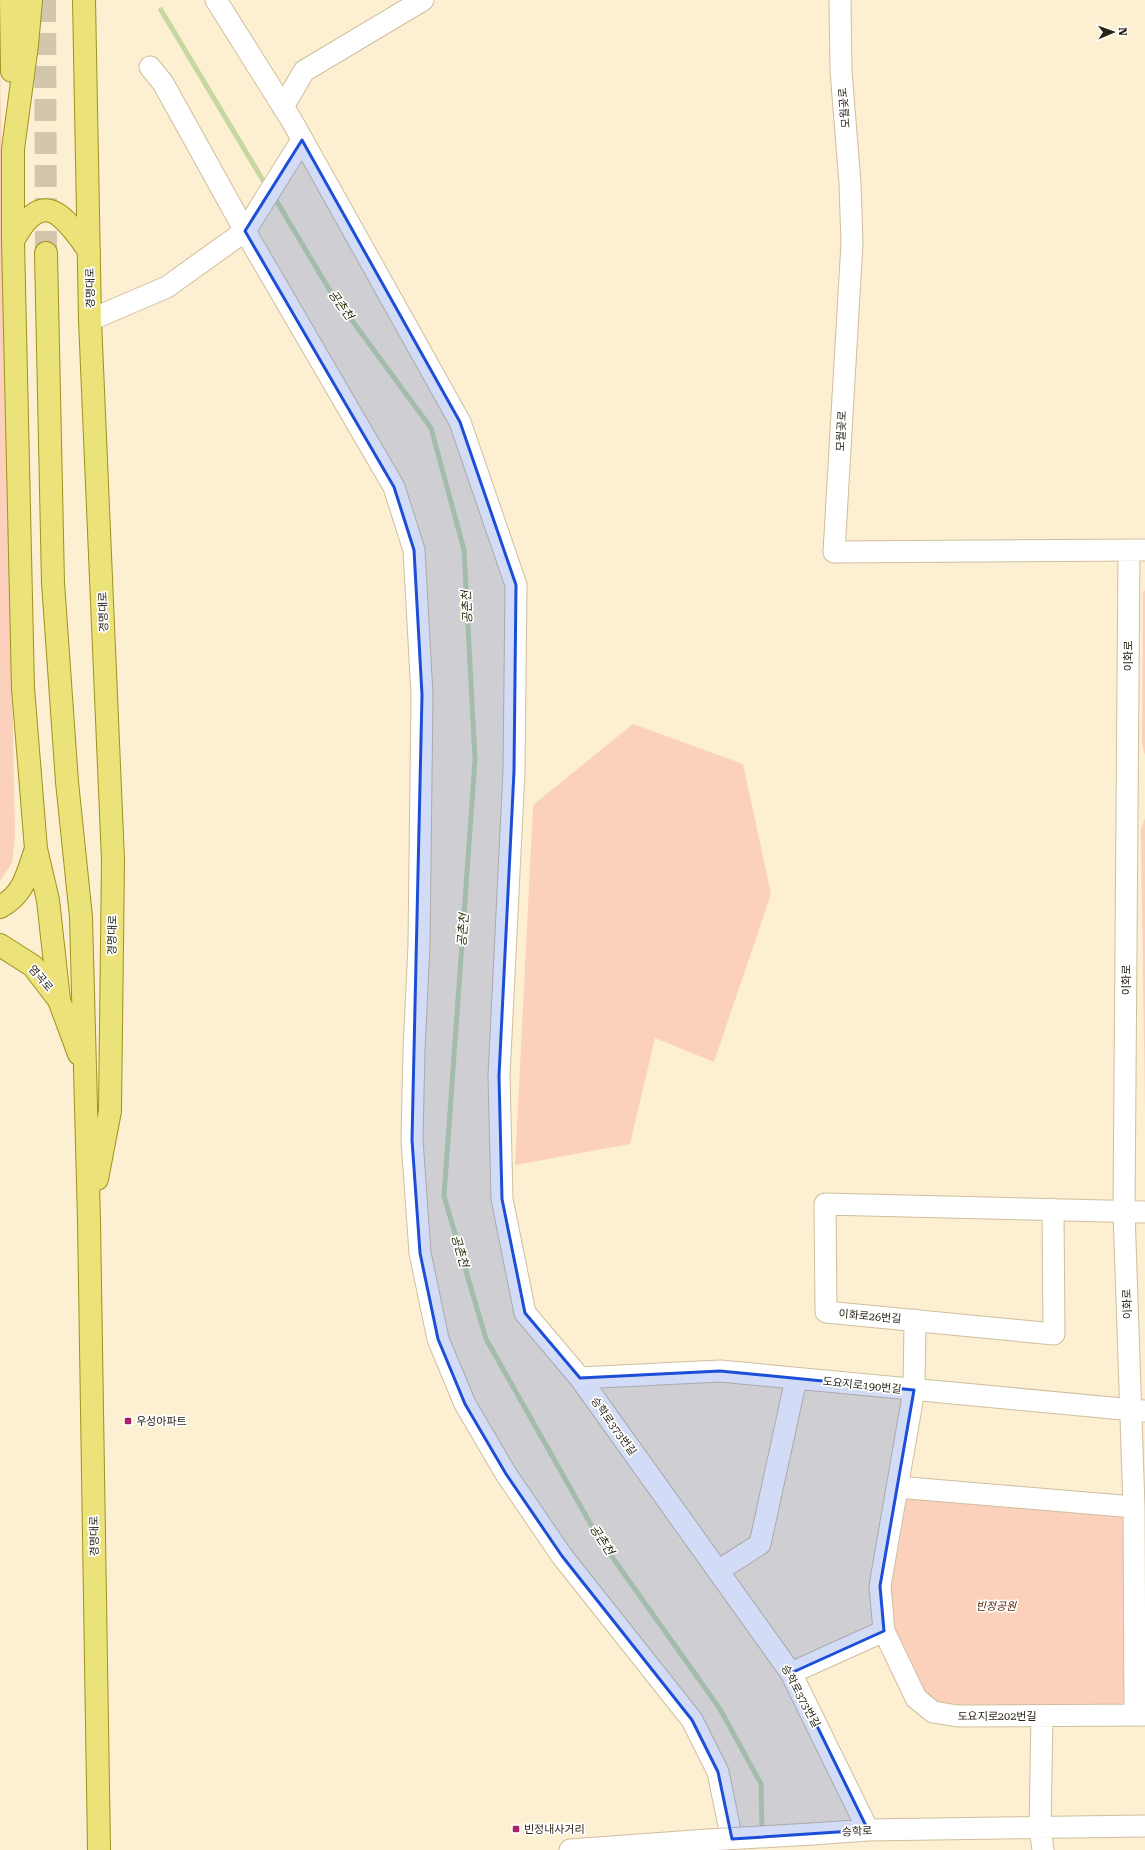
<svg xmlns="http://www.w3.org/2000/svg" width="1145" height="1850" viewBox="0 0 1145 1850" font-family="'Roboto Serif','Noto Sans KR',serif">
<style>
.green{fill:#fcd1bb}
.lines{fill:none;stroke-linecap:round;stroke-linejoin:round}
.stream{stroke:#c6d7a1;stroke-width:5}
.major-tunnel{stroke:#d2c6ac;stroke-width:22;stroke-dasharray:22 11;stroke-linecap:butt}
.minor-casing{stroke:#cfbf9d;stroke-width:23}
.major-casing{stroke:#9f921c;stroke-width:24}
.minor{stroke:#fff;stroke-width:21}
.major{stroke:#ebe279;stroke-width:22}
.minor-bridge-casing{stroke:#cfbf9d;stroke-width:23;stroke-linecap:butt}
.minor-bridge{stroke:#fff;stroke-width:21}
.marked{fill:#1d4ed8;fill-opacity:0.2;stroke:#1d4ed8;stroke-width:3;stroke-linejoin:round}
.poi-dot{fill:#a72068;stroke:#fff;stroke-width:1.5}
.labels{text-anchor:middle;stroke-width:3.5;stroke-linejoin:round;paint-order:stroke}
.street-label{font-size:11px;fill:#2a2416;stroke:#fff}
.poi-label{font-size:11px;fill:#2a2416;stroke:#fff;text-anchor:start}
.park-label{font-size:11px;font-style:italic;fill:#4d1e00;stroke:#fff}
.water-label{font-size:12px;font-style:italic;fill:#252f06;stroke:#fff}
</style>
<rect width="100%" height="100%" fill="#fcefd2"/>
<!-- green -->
<path class="green" d="M0,63L15,835L12,863L0,881Z
M1145,590V755L1142,744L1143,593Z
M633,724L743,764L771,894L714,1062L655,1038L630,1144L515,1165L533,805Z
M1145,818V1110L1141,829Z
M899,1490L1132,1509L1133,1712L935,1709L886,1630Z"/>
<g class="lines">
<!-- stream -->
<path class="stream" d="M161,10L267,187
M273,195L329,289L431,428L464,550L475,760L444,1196L486,1339L598,1537L720,1709L761,1784L762,1833"/>
<!-- major-tunnel -->
<path class="major-tunnel" d="M45,0L46,253"/>
<!-- minor casing -->
<g class="minor-casing">
<path id="minor" d="M216,0L292,121L460,422L516,585L514,771L499,1076L502,1199L525,1313L580,1378L791,1673L868,1830
M840,0L841,71L850,183L852,243L834,552L1145,550
M150,67L163,83L245,231L394,487L414,550L422,695L419,945L414,1050L412,1140L420,1253L438,1339L465,1404L506,1474L562,1556L692,1720L718,1772L734,1850
M283,107L304,71L423,0
M90,320L167,287L245,231L302,140
M1129,550L1124,1211L1134,1507L1135,1715
M1053,1209L1054,1334L826,1312L825,1204L1145,1212
M915,1320L914,1390L880,1586L884,1631L916,1698L933,1712L958,1716L1145,1715
M580,1378L720,1371L1144,1411
M897,1487L1134,1507
M718,1571L760,1544L796,1379
M791,1673L884,1631
M1042,1716L1040,1828L1043,1850
M812,1834L868,1830L1145,1826
M570,1850L708,1840"/>
</g>
<!-- major casing -->
<g class="major-casing">
<path id="major" d="M11,0L12,71
M31,0L27,45L13,149V241L23,688L36,849L48,900L59,1000L79,1054
M84,0L90,320L113,860L110,1111L97,1179
M13,241C42,187 63,213 89,251
M46,253L53,583L67,782L81,917L89,1221L99,1850
M0,907C25,894 27,873 36,849
M0,945L33,966L59,1000"/>
</g>
<!-- minor -->
<use href="#minor" class="minor"/>
<!-- major -->
<use href="#major" class="major"/>
<!-- minor-bridge casing -->
<g class="minor-bridge-casing">
<path id="minor-bridge" d="M708,1840L812,1834"/>
</g>
<!-- minor-bridge -->
<use href="#minor-bridge" class="minor-bridge"/>
</g>
<!-- marked area -->
<path class="marked" d="M302,140L460,422L516,585L514,771L499,1076L502,1199L525,1313L580,1378L720,1371L914,1390L880,1586L884,1631L791,1673L868,1830L732,1839L718,1772L692,1720L562,1556L506,1474L465,1404L438,1339L420,1253L412,1140L422,695L414,550L394,487L245,231Z"/>
<!-- markers -->
<g class="poi-dot">
<rect x="124" y="1417" width="8" height="8" rx="2"/>
<rect x="512" y="1825" width="8" height="8" rx="2"/>
</g>
<g class="labels">
<!-- street labels -->
<g class="street-label">
<text transform="translate(844 108) rotate(-95)" y="4">모월곶로</text>
<text transform="translate(90 288) rotate(-91)" y="4">경명대로</text>
<text transform="translate(841 431) rotate(-87)" y="4">모월곶로</text>
<text transform="translate(103 612) rotate(-92)" y="4">경명대로</text>
<text transform="translate(1128 656) rotate(-90)" y="4">이화로</text>
<text transform="translate(112 935) rotate(-89)" y="4">경명대로</text>
<text transform="translate(41 978) rotate(49)" y="4">염곡로</text>
<text transform="translate(1126 980) rotate(-90)" y="4">이화로</text>
<text transform="translate(1127 1304) rotate(-92)" y="4">이화로</text>
<text transform="translate(870 1316) rotate(5)" y="4">이화로26번길</text>
<text transform="translate(862 1385) rotate(6)" y="4">도요지로190번길</text>
<text transform="translate(614 1426) rotate(54)" y="4">승학로373번길</text>
<text transform="translate(94 1536) rotate(-91)" y="4">경명대로</text>
<text transform="translate(801 1696) rotate(62)" y="4">승학로373번길</text>
<text x="997" y="1720">도요지로202번길</text>
<text transform="translate(857 1831) rotate(-3)" y="4">승학로</text>
</g>
<!-- poi labels -->
<g class="poi-label">
<text x="136" y="1425">우성아파트</text>
<text x="524" y="1833">빈정내사거리</text>
</g>
<!-- park labels -->
<g class="park-label">
<text x="996" y="1610">빈정공원</text>
</g>
<!-- water labels -->
<g class="water-label">
<text transform="translate(341 305) rotate(54)" y="4">공촌천</text>
<text transform="translate(467 607) rotate(-93)" y="4">공촌천</text>
<text transform="translate(463 930) rotate(-86)" y="4">공촌천</text>
<text transform="translate(460 1251) rotate(74)" y="4">공촌천</text>
<text transform="translate(602 1540) rotate(57)" y="4">공촌천</text>
</g>
</g>
<!-- north arrow -->
<g transform="translate(1113 32) rotate(88)" stroke="#ffffff" stroke-width="3" paint-order="stroke">
<path d="M0-3L7 15L0 10L-7 15Z" fill="#2a2416"/>
<text y="-6" font-size="11" font-weight="bold" text-anchor="middle" fill="#2a2416">N</text>
</g>
</svg>
